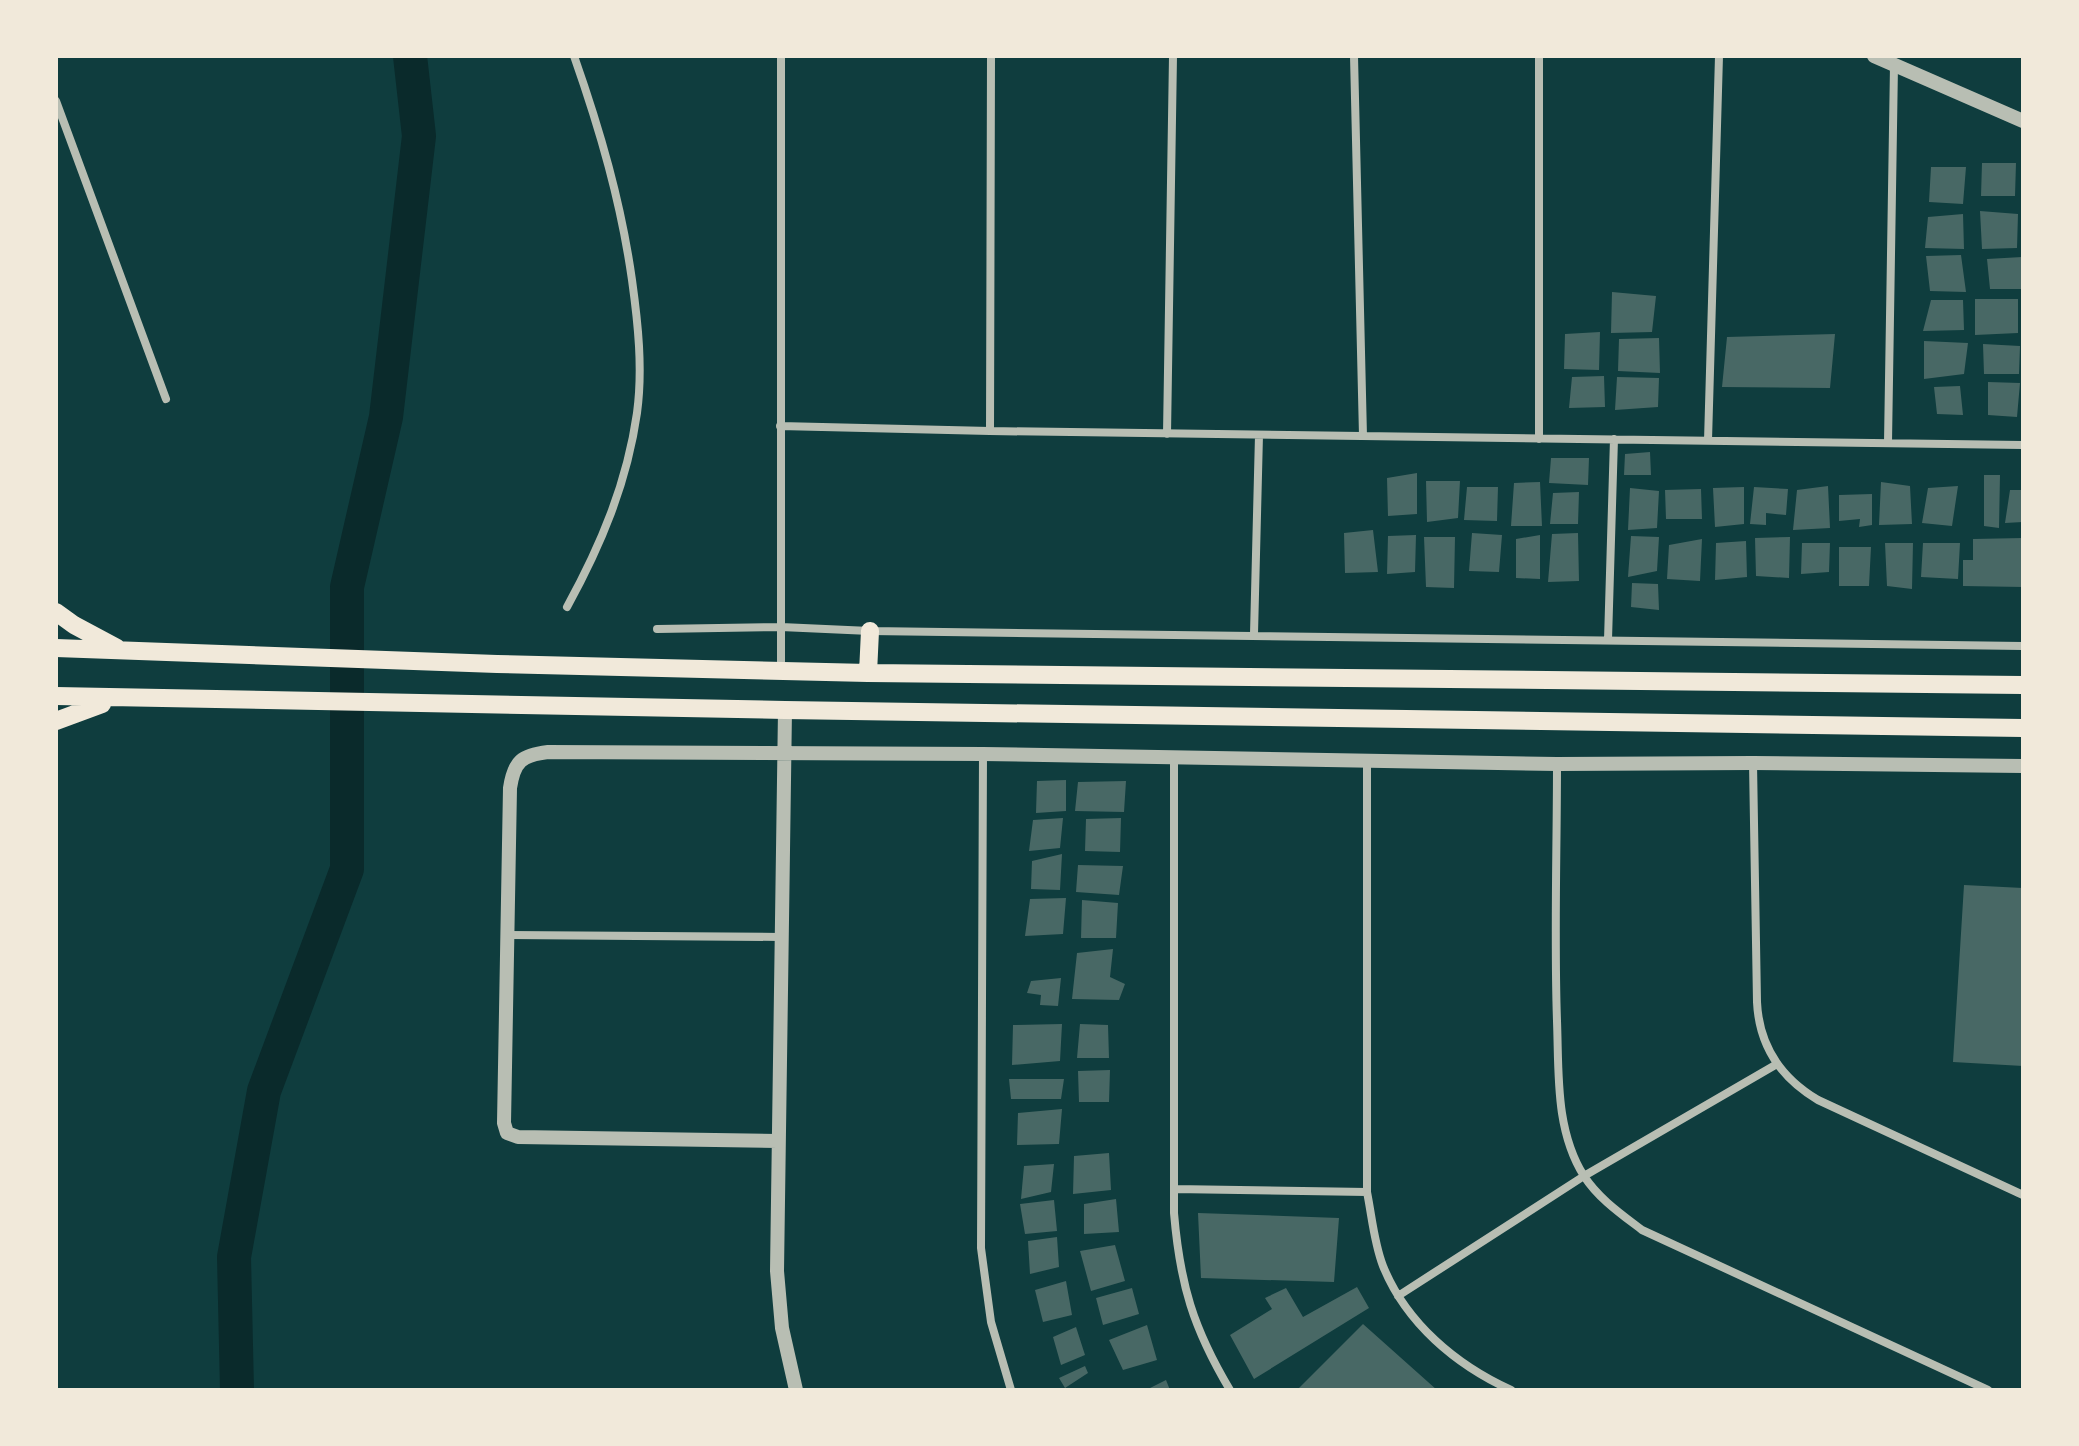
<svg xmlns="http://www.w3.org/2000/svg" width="2079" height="1446" viewBox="0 0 2079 1446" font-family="Lato,sans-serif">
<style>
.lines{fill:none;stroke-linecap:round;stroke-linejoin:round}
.river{stroke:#0a2a2b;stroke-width:34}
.building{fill:#486865}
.minor{stroke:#b8beb3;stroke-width:8}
.tertiary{stroke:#b8beb3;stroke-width:14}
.trunk{stroke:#f1e9da;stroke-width:18}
</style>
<rect width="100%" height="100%" fill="#0f3d3e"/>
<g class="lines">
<!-- river -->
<path class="river" d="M237,1390L234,1257L264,1091L347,869V587L386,417L419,136L410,56"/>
</g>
<!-- building -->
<path class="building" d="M1982,163H2016L2015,196H1981Z
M1931,167H1966L1963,204L1929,202Z
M1980,211L2018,214L2017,248L1982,249Z
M1963,214L1964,249L1925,248L1928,217Z
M1961,255L1966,292L1930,291L1926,256Z
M2022,257L2023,289H1990L1987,259Z
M1612,292L1656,296L1652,332L1611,333Z
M1975,299H2018V333L1975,335Z
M1931,300H1963L1964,330L1923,331Z
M1600,332L1599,370L1564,369L1565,334Z
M1835,334L1830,388L1722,387L1727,337Z
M1659,338L1660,373L1618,371L1619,339Z
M1924,341L1968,343L1964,374L1924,379Z
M1983,344L2020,346L2019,374H1984Z
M1604,376L1605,407L1569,408L1572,377Z
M1617,377L1659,378L1658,407L1615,410Z
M1988,382L2020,383L2017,417L1988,415Z
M1960,386L1963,415L1937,414L1934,387Z
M1650,452L1651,475H1624L1625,454Z
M1551,458H1589L1588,485L1549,483Z
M1417,473V514L1388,516L1387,478Z
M1984,475H2000L1999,528L1984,526Z
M1426,481H1460L1458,518L1427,522Z
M1540,482L1542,526H1511L1514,483Z
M1881,482L1910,486L1912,524L1879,525Z
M1828,486L1830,528L1793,530L1797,490Z
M1958,486L1952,526L1922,523L1928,488Z
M1467,487H1498L1497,521L1464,520Z
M1744,487V524L1715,527L1713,488Z
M1754,487L1788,489L1786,515L1766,513V525L1750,524Z
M1630,488L1659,491L1657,528L1628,530Z
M1701,489L1702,519H1666L1665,490Z
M2010,490H2023V522L2005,523Z
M1579,492L1578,524H1550L1553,493Z
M1872,494V525L1859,527L1860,519L1839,521V495Z
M1373,530L1378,572L1345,573L1344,533Z
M1472,533L1502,535L1499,572L1469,571Z
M1578,533L1579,581L1548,582L1552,534Z
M1416,535L1415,572L1387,574L1388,536Z
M1540,535V579L1516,578V539Z
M1631,536L1659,537L1657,571L1628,577Z
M1424,537H1455L1454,588L1426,587Z
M1790,537L1789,578L1756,576L1755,538Z
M2023,538V587L1963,586V560H1973V539Z
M1702,539L1700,581L1667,579L1669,545Z
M1746,541L1747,577L1715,580L1716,543Z
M1802,543H1830L1829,572L1801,574Z
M1885,543H1913L1912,589L1887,586Z
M1923,543H1960L1958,579L1921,577Z
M1839,547H1871L1869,586H1839Z
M1632,583L1658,584L1659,610L1631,607Z
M1066,780V811L1036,813L1037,781Z
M1126,781L1124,812L1075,811L1078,782Z
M1063,818L1060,848L1029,851L1033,820Z
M1121,818L1120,852L1085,851L1086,819Z
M1062,854L1060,890L1031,889L1032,861Z
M1078,865L1123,866L1119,895L1076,892Z
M1964,885L2023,888V1066L1953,1062Z
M1066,898L1063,934L1025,936L1030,899Z
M1082,900L1118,903L1116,938H1081Z
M1113,949L1110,977L1125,984L1119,1000L1072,999L1077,953Z
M1061,978L1058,1006L1040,1005L1041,995L1027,993L1031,981Z
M1062,1024L1060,1061L1012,1065L1013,1025Z
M1080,1024L1108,1025L1109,1058H1077Z
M1110,1070L1109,1102H1079L1078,1071Z
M1009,1079H1064L1061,1099H1011Z
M1062,1109L1059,1144L1017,1145L1018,1113Z
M1109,1153L1111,1190L1073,1194L1074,1156Z
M1054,1164L1051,1192L1021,1199L1024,1166Z
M1116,1199L1119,1232L1084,1234V1204Z
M1054,1200L1057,1231L1025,1234L1020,1204Z
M1198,1213L1339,1218L1334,1282L1201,1278Z
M1057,1237L1059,1267L1030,1274L1028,1241Z
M1115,1245L1125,1281L1091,1291L1080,1251Z
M1066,1281L1072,1315L1043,1322L1035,1290Z
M1357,1287L1369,1308L1254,1379L1230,1335L1272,1309L1265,1298L1286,1288L1303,1317Z
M1132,1288L1139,1314L1103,1325L1096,1298Z
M1363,1324L1437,1390H1297Z
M1147,1325L1157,1360L1123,1370L1109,1340Z
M1076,1327L1085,1355L1061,1365L1053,1337Z
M1085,1366L1088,1373L1065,1388L1059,1378Z
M1166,1380L1170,1390H1146Z"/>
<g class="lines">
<!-- minor -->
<path class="minor" d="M781,56V669
M1354,56L1363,436
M1539,56V439
M56,101L166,399
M780,426L990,431L2023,445
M990,431L991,56
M1167,434L1173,56
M1708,441L1719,56
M1888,443L1894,65
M567,607C601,545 627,483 637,413C643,369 638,323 632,280C621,202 600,130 574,56
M657,629L781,627L870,631L2023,646
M1254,634L1259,435
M1608,640L1614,439
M983,754L981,1248L991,1322L1011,1390
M1174,759V1213C1180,1284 1193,1328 1230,1390
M1367,761V1192C1372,1217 1374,1243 1383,1266C1406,1323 1456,1365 1511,1390
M1753,763L1757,1002C1759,1045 1781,1078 1818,1100L2023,1195
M1557,764C1557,850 1554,936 1557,1021C1559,1073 1555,1130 1584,1176C1598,1198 1621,1214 1642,1230L1988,1390
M509,935L781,937
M1174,1189L1367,1192
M1398,1296L1584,1176L1777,1064"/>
<!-- tertiary -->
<path class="tertiary" d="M1874,56L2023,121
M785,710L777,1271L782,1328L796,1390
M777,1141L518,1137L507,1133L504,1123L510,788C514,761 522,755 548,752L983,754L1557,764L1753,763L2023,766"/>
<!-- trunk -->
<path class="trunk" d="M56,612L74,625L117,648
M56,648L497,664L868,673L2023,685
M868,673L870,631
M56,696L785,710L2023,728
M56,721L102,704"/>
</g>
<!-- border -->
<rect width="2079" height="1446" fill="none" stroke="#f1e9da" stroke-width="116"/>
</svg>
